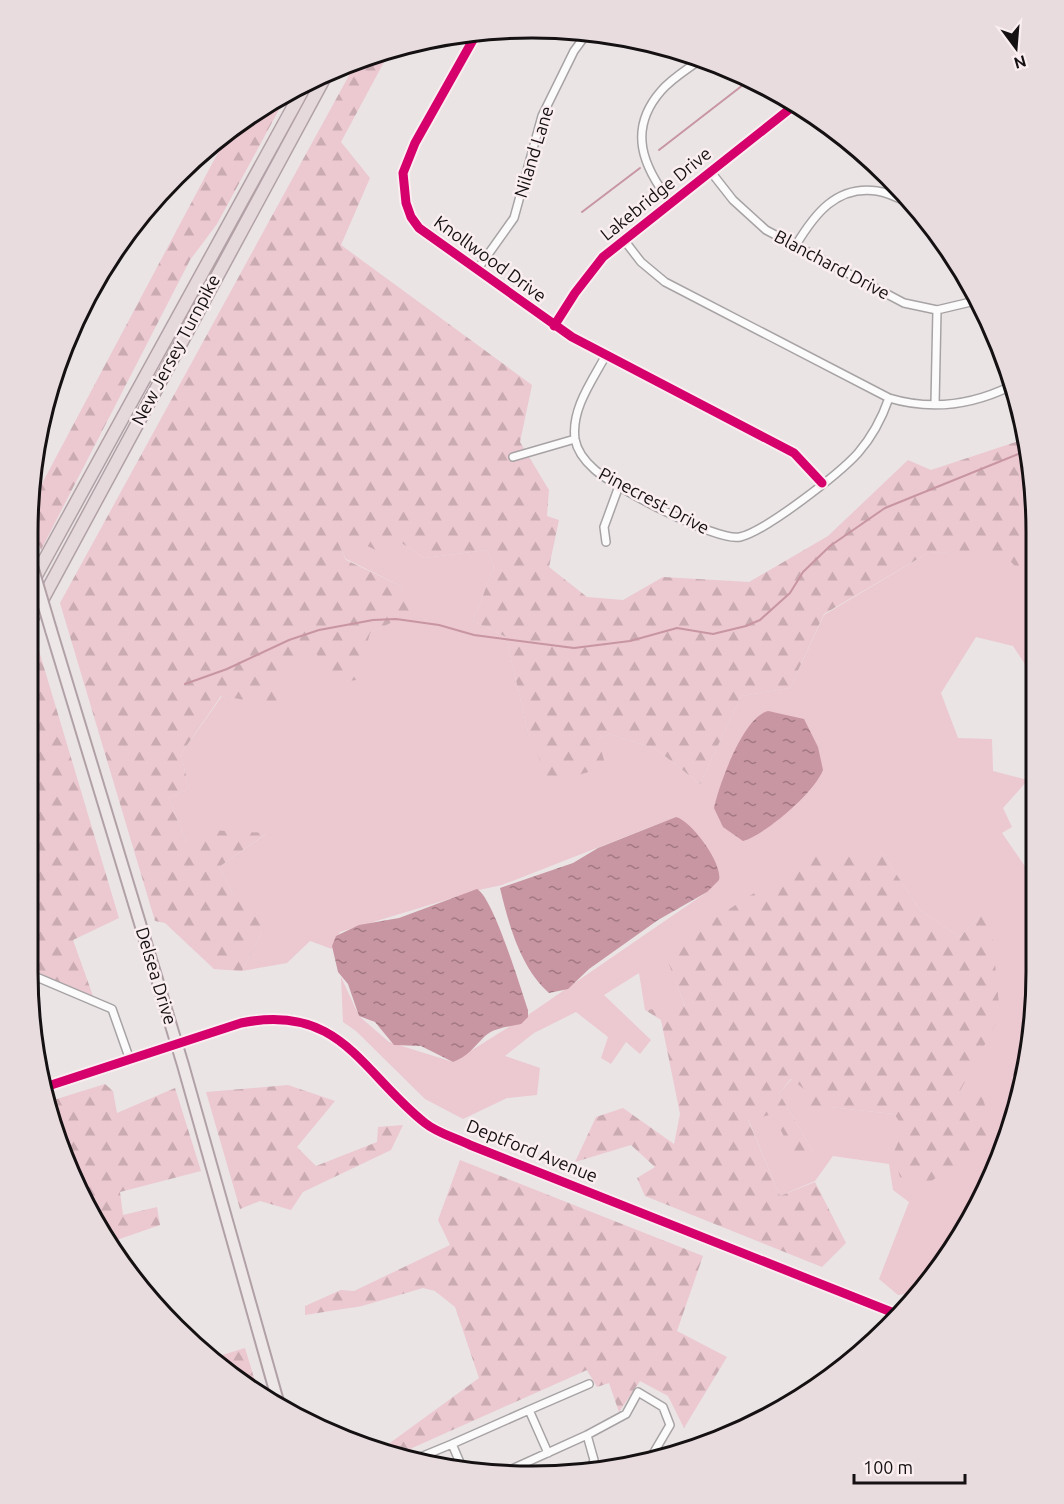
<svg xmlns="http://www.w3.org/2000/svg" width="1064" height="1504" viewBox="0 0 1064 1504" font-family="Ubuntu,sans-serif">
<style>
.grass{fill:#ecc8d1}
.forest{fill:url(#forest-firs)}
.water{fill:url(#water-ripples)}
.lines{fill:none;stroke-linecap:round;stroke-linejoin:round}
.stream{stroke:#c895a2;stroke-width:2}
.street-casing{stroke:#a7a3a4;stroke-width:10}
.secondary-casing{stroke:#a7a3a4;stroke-width:12}
.primary-casing{stroke:#b1a1a6;stroke-width:14}
.highway-casing{stroke:#b1a1a6;stroke-width:15}
.street{stroke:#fcfbfb;stroke-width:7}
.secondary{stroke:#f5f1f2;stroke-width:9}
.primary{stroke:#eee7e8;stroke-width:10}
.highway{stroke:#e6d9dc;stroke-width:12}
.primary-bridge-casing{stroke:#b1a1a6;stroke-width:14;stroke-linecap:butt}
.primary-bridge{stroke:#eee7e8;stroke-width:10}
.cycleway-casing{stroke:#faeef1;stroke-width:13}
.cycleway{stroke:#d6006c;stroke-width:9}
.labels{text-anchor:middle;stroke-width:5;stroke-linejoin:round;paint-order:stroke}
.street-label{font-size:18px;fill:#151112;stroke:#faeef1}
.rim{fill:none;stroke:#151112;stroke-width:3}
</style>
<defs>
<pattern id="forest-firs" width="22" height="20" patternUnits="userSpaceOnUse" patternTransform="scale(1.5)"><rect width="22" height="20" fill="#ecc8d1"/><path d="M5 1l3.5 6h-7zM16 11l3.5 6h-7z" fill="#caabb2"/></pattern>
<pattern id="water-ripples" width="26" height="14" patternUnits="userSpaceOnUse" patternTransform="scale(1.5)"><rect width="26" height="14" fill="#c895a2"/><path d="M2 4q2-2 4 0t4 0M15 11q2-2 4 0t4 0" fill="none" stroke="#a17883"/></pattern>
</defs>
<rect width="100%" height="100%" fill="#eae4e5"/>
<!-- grass -->
<path class="grass" d="M331,529L400,542L424,558L487,550L494,567L473,621L506,637L528,732L598,739L610,734L656,749L700,784L741,696L790,688L824,615L928,553L1001,550L1033,586L1034,690L1025,664L1013,646L976,637L941,693L958,738L992,739L993,771L1028,780L1003,808L1012,827L1002,833L1035,881L1036,1005L1035,1013L1027,1020L1012,1078L1020,1102L985,1195L932,1280L921,1292L898,1295L879,1279L909,1202L893,1190L889,1164L833,1156L815,1181L780,1196L748,1119L773,1113L814,1153L779,1093L792,1079L829,1107L894,1114L905,1128L893,1154L960,1092L964,1079L980,915L960,937L920,910L881,851L789,866L780,877L665,951L685,1007L645,1010L639,973L604,995L651,1040L640,1054L626,1042L611,1064L601,1058L608,1037L576,1012L534,1033L505,1056L540,1068L537,1095L507,1098L463,1119L425,1099L356,1031L343,1022L341,977L359,1016L389,1042L453,1062L528,1015L707,892L676,817L502,885L479,890L340,932L332,949L310,941L287,963L242,971L262,932L234,896L219,867L266,834L187,844L169,798L189,788L181,754L222,696L281,705V675L316,652L370,633L410,613L401,586L346,559Z"/>
<!-- forest -->
<path class="forest" d="M391,49L341,142L370,178L341,245L532,385L520,442L549,490L547,516L559,520L549,567L587,597L623,600L663,577L749,582L828,536L908,460L931,470L1025,439L1033,466V586L1001,551L928,553L824,614L790,688L741,696L700,784L656,749L610,734L598,739L606,767L550,783L528,732L506,637L473,621L494,567L487,550L424,558L400,542L382,553L332,529L346,560L401,586L411,613L370,633L357,680L331,683L316,653L281,675L282,706L221,696L181,754L189,788L169,798L187,844L207,830L267,833L219,867L234,896L260,902L262,932L242,971L214,969L165,923L155,921L60,603L358,59Z
M289,91L217,224L190,260L41,550L29,515V508L230,130Z
M37,644L119,918L73,940L93,996L27,969V662Z
M881,851L920,910L960,937L980,915L991,922L1000,1016L960,1091L982,1096L995,1137L927,1184L900,1177L893,1154L904,1128L894,1114L829,1107L812,1122L808,1092L791,1079L779,1093L814,1153L794,1157L773,1114L748,1120L780,1196L815,1182L846,1243L822,1267L645,1196L637,1178L655,1167L631,1145L575,1162L596,1117L623,1108L674,1144L680,1114L661,1020L645,1010L685,1006L664,951L779,877L789,866L788,852Z
M1035,1013L1020,1099L1012,1078L1027,1020Z
M105,1084L113,1091L117,1113L175,1088L201,1171L120,1192L123,1215L157,1207L160,1225L108,1243L44,1103Z
M288,1085L335,1101L297,1147L316,1166L377,1142L378,1127L403,1125L391,1150L303,1192L291,1210L260,1201L240,1209L206,1092Z
M460,1160L703,1256L677,1331L727,1357L684,1428L668,1396L640,1381L619,1412L609,1383L597,1387L587,1370L401,1453L383,1448L479,1378L455,1307L435,1291L423,1288L362,1306L305,1315V1306L341,1290L354,1291L450,1245L438,1220Z
M245,1348L255,1381L247,1384L209,1359Z"/>
<!-- water -->
<path class="water" d="M768,711L804,719L818,747L823,770C814,793 766,834 743,841L723,827L714,808C719,785 743,717 768,711Z
M676,817C692,821 723,864 719,880L707,892L658,920L589,969L568,989L549,993C520,967 509,925 500,888L573,863L598,848Z
M477,889C493,897 521,989 528,1010V1017L521,1024C509,1027 495,1027 485,1036C475,1046 467,1057 453,1062L421,1046L394,1045L375,1022L359,1016L348,984L338,972L332,946L336,936L359,925L399,918Z"/>
<g class="lines">
<!-- stream -->
<path class="stream" d="M659,150L752,78
M582,212L640,168
M185,684L227,669L289,640L319,630L373,620L396,619L439,625L474,635L574,648L630,641L677,628L713,634L746,626L760,620L790,593L803,572L830,546L885,508L1028,450"/>
<!-- street casing -->
<g class="street-casing">
<path id="street" d="M478,31L415,143L403,173L406,203L411,217L419,228L572,337L794,453L822,483
M711,172L733,200L766,230L904,303L937,310L975,301
M671,203C643,167 627,130 661,91C672,78 688,69 701,59
M624,240L641,262L665,282L889,398C932,411 972,405 1011,386
M796,245C814,215 836,185 877,191C891,193 904,201 917,207
M477,270L514,218L542,116L574,51L588,32
M554,326L575,293L603,257L796,104
M606,355C592,381 571,409 575,439C577,451 585,461 594,469C613,487 717,542 740,537C766,531 840,473 858,453C872,437 882,418 889,398
M935,404L937,310
M513,457L575,439
M606,542L604,527L619,486
M27,973L112,1009L130,1060
M780,1404L782,1402
M529,1410L589,1384
M418,1458L452,1444
M464,1472L452,1444L529,1410L548,1453
M503,1473L587,1435
M589,1473L594,1460L587,1435L626,1414L638,1392L663,1407L670,1425L650,1459"/>
</g>
<!-- secondary casing -->
<g class="secondary-casing">
<path id="secondary" d="M42,1088L241,1023C341,1003 361,1072 425,1123C437,1133 456,1138 470,1145L899,1315"/>
</g>
<!-- primary casing -->
<g class="primary-casing">
<path id="primary" d="M51,630L183,1065L279,1405"/>
</g>
<!-- highway casing -->
<g class="highway-casing">
<path id="highway" d="M27,592L307,82
M27,628L327,73"/>
</g>
<!-- street -->
<use href="#street" class="street"/>
<!-- secondary -->
<use href="#secondary" class="secondary"/>
<!-- primary -->
<use href="#primary" class="primary"/>
<!-- highway -->
<use href="#highway" class="highway"/>
<!-- primary-bridge casing -->
<g class="primary-bridge-casing">
<path id="primary-bridge" d="M27,549L51,630"/>
</g>
<!-- primary-bridge -->
<use href="#primary-bridge" class="primary-bridge"/>
<!-- cycleway casing -->
<g class="cycleway-casing">
<path id="cycleway" d="M478,31L415,143L403,173L406,203L411,217L419,228L572,337L794,453L822,483
M554,326L575,293L603,257L796,104
M42,1088L241,1023C341,1003 361,1072 425,1123C437,1133 456,1138 470,1145L899,1315"/>
</g>
<!-- cycleway -->
<use href="#cycleway" class="cycleway"/>
</g>
<g class="labels">
<!-- street labels -->
<g class="street-label">
<text transform="translate(534 152) rotate(-73)" y="6">Niland Lane</text>
<text transform="translate(656 194) rotate(-39)" y="6">Lakebridge Drive</text>
<text transform="translate(490 259) rotate(36)" y="6">Knollwood Drive</text>
<text transform="translate(832 265) rotate(28)" y="6">Blanchard Drive</text>
<text transform="translate(176 350) rotate(-62)" y="6">New Jersey Turnpike</text>
<text transform="translate(654 501) rotate(28)" y="6">Pinecrest Drive</text>
<text transform="translate(156 976) rotate(73)" y="6">Delsea Drive</text>
<text transform="translate(532 1151) rotate(22)" y="6">Deptford Avenue</text>
</g>
</g>
<!-- crop -->
<path d="M0 0H1064V1504H0ZM532 38H532A494 494 0 0 1 1026 532V972A494 494 0 0 1 532 1466H532A494 494 0 0 1 38 972V532A494 494 0 0 1 532 38Z" fill="#e8dcdf" fill-rule="evenodd"/>
<path class="rim" d="M532 38H532A494 494 0 0 1 1026 532V972A494 494 0 0 1 532 1466H532A494 494 0 0 1 38 972V532A494 494 0 0 1 532 38Z"/>
<!-- north arrow -->
<g transform="translate(1016 48) rotate(164)" stroke="#faeef1" stroke-width="4.5" paint-order="stroke">
<path d="M0-4.5L10 22L0 15L-10 22Z" fill="#151112"/>
<text y="-9" font-size="16" font-weight="bold" text-anchor="middle" fill="#151112">N</text>
</g>
<!-- scale -->
<path d="M854 1474v9h111v-9" fill="none" stroke="#151112" stroke-width="3"/>
<text x="863" y="1474" font-size="18" fill="#151112" stroke="#faeef1" stroke-width="4.5" paint-order="stroke">100 m</text>
</svg>
